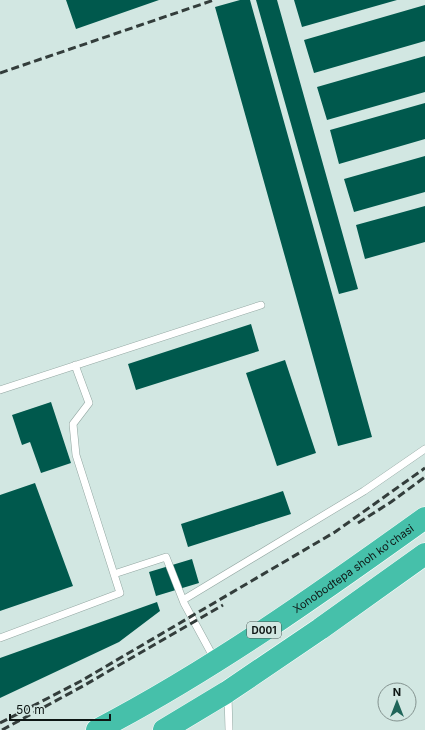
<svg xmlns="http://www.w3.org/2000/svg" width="425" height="730" viewBox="0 0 425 730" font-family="Inter,sans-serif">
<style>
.building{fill:#00594d}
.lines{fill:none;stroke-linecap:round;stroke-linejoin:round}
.lane-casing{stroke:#93a7a2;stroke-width:8}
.highway-casing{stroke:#fff;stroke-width:23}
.lane{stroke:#fff;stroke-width:7}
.highway{stroke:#46c0aa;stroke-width:22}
.rail{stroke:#333d3b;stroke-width:3;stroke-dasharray:8 4;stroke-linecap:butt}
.labels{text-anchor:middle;stroke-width:4;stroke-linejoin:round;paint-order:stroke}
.shield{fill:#d2e7e2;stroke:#495552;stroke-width:1}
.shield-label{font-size:10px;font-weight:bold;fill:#0e1614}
.street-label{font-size:11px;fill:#0e1614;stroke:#d2e7e2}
</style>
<rect width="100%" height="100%" fill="#d2e7e2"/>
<!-- building -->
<path class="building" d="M66,0H159L76,29Z
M240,0H250L372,437L338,446L215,7Z
M256,0H277L358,289L339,294Z
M294,0H397L302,27Z
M425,5V41L314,73L304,40Z
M425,56V92L327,120L317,87Z
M425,103V139L339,164L330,130Z
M425,156V192L354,212L344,179Z
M425,206V242L365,259L356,225Z
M251,324L259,351L136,390L128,364Z
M285,360L316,453L277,466L246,373Z
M51,402L71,463L41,473L30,442L22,445L12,415Z
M35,483L73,586L0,611V495Z
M283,491L291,514L188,547L181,524Z
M192,559L199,583L156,596L149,572Z
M157,602L160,611L119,642L0,698V658Z"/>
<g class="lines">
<!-- lane casing -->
<g class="lane-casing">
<path id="lane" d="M0,390L261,305
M114,574L166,557L184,603L215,660
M183,600L364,491L425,449
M0,638L120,593L76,455L73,424L89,403L75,365
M228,696L229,730"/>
</g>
<!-- highway casing -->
<g class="highway-casing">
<g id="highway">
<path id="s1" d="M97,730C212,670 319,594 425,518"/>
<path d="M164,730L227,692L320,629L425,554"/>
</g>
</g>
<!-- lane -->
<use href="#lane" class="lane"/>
<!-- highway -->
<use href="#highway" class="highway"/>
<!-- rail -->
<path class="rail" d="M0,73L214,0
M358,523L391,502L425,477
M0,723L81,681L335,532L425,468
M2,730L83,686L223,605"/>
</g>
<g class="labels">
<!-- shield labels -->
<rect class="shield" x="247" y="622" width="34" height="16" rx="3"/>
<g class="shield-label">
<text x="264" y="634">D001</text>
</g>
<!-- street labels -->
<g class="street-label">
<text dy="4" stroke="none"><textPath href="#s1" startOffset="303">Xonobodtepa shoh ko'chasi</textPath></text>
</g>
</g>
<!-- north arrow -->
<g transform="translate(397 702)"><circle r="19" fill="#d2e7e2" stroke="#849390"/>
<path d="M0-3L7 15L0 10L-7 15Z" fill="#1f6559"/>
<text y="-6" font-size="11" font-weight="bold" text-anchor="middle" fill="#0e1614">N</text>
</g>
<!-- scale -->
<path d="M10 714v6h100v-6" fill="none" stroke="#0e1614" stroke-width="2"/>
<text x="16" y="714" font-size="12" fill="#0e1614" stroke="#d2e7e2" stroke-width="3" paint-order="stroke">50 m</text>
</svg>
